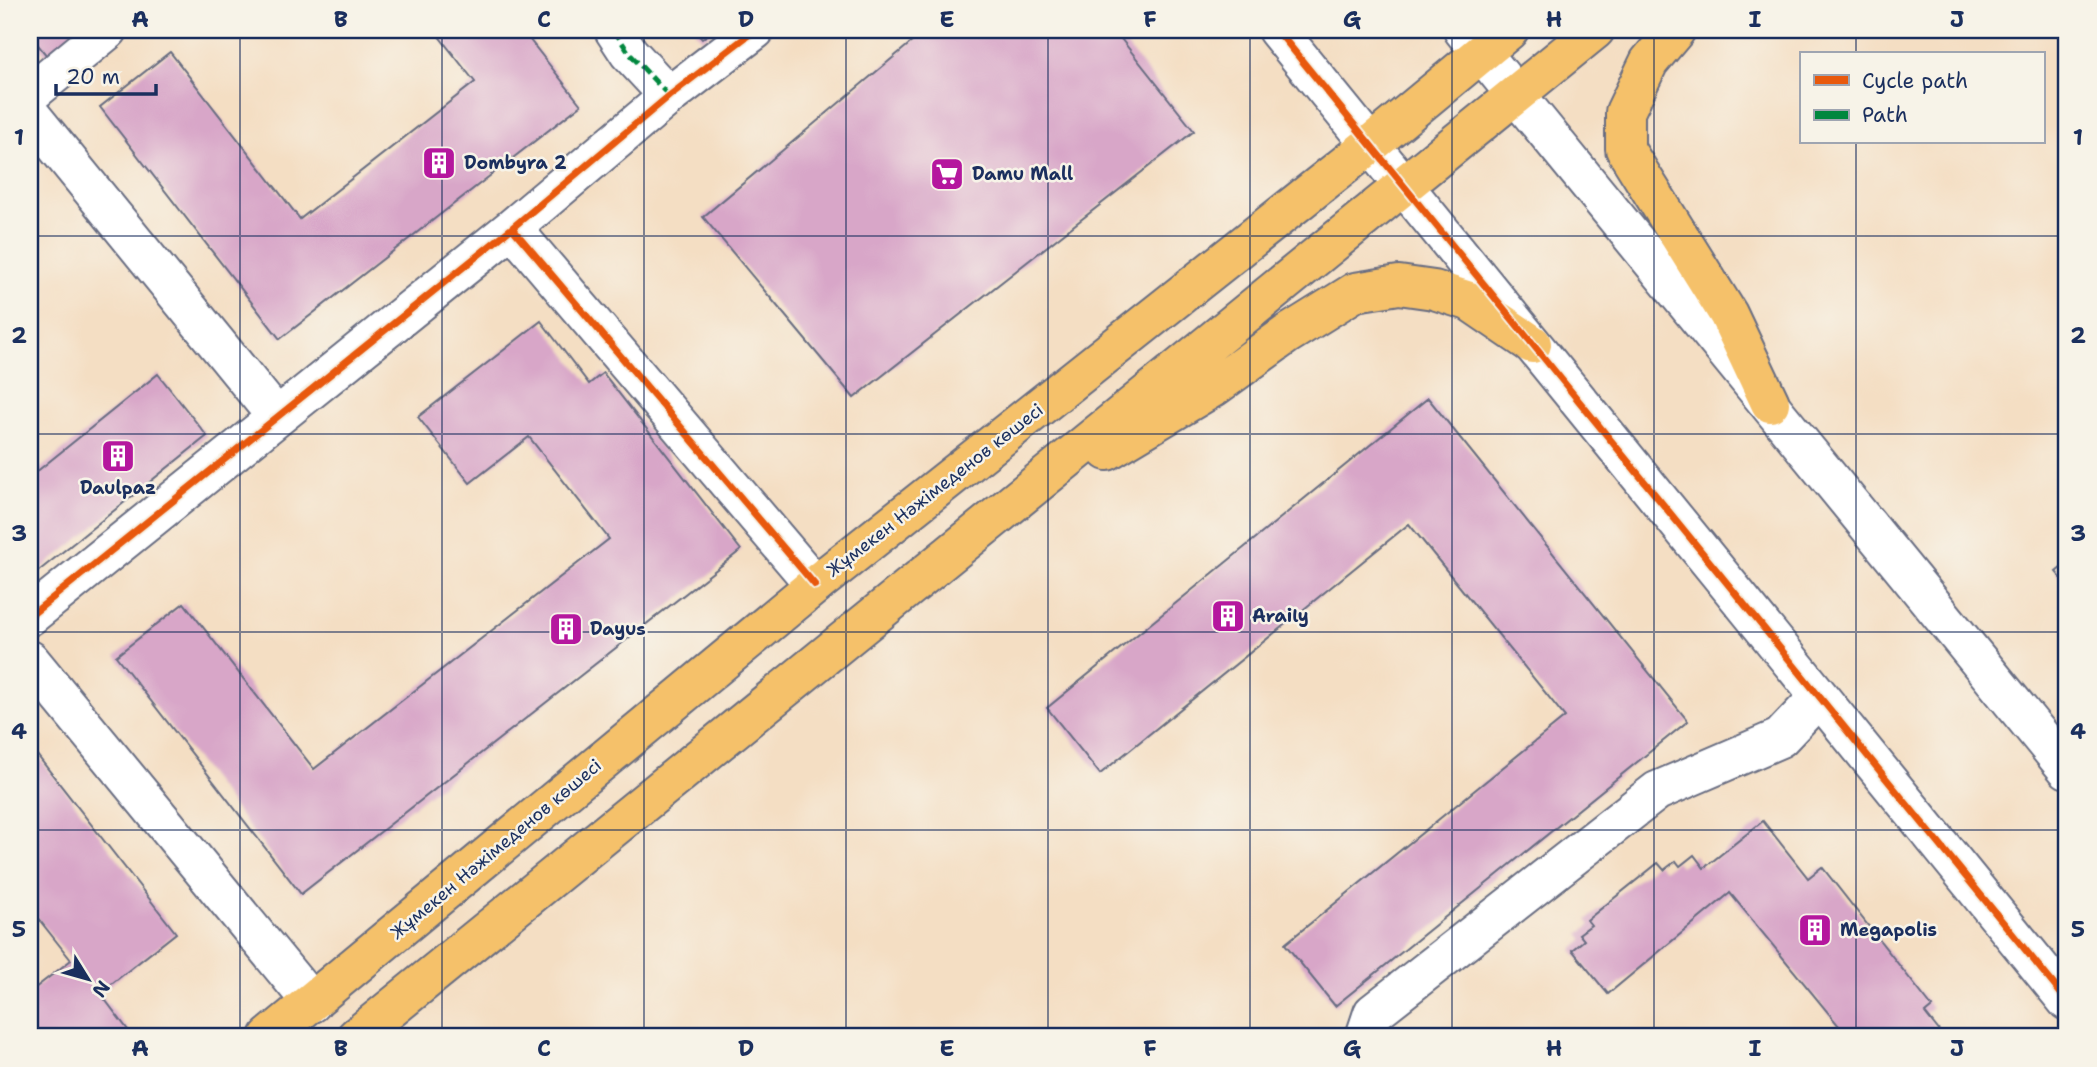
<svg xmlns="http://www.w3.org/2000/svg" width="2097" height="1067" viewBox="0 0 2097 1067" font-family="'Shantell Sans',sans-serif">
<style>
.building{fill:#d8a6c8}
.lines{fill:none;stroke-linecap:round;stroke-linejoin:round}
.minor-casing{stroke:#676c81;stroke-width:42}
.major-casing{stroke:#676c81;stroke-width:42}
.minor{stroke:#fff;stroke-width:38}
.major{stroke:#f5c16b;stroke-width:38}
.quiet{stroke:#00873e;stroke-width:5;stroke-dasharray:10 5;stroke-linecap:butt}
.cycleway-casing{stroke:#f7f3e8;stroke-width:11}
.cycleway{stroke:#e8590c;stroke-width:7}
.grid{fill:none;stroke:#1b2f5e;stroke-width:2;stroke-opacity:0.55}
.labels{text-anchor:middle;stroke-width:5;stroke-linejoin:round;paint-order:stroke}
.poi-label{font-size:18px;font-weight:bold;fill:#1b2f5e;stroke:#f7f3e8;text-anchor:start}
.street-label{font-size:18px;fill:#1b2f5e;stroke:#f7f3e8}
.neatline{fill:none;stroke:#1b2f5e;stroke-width:2.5}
.grid-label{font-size:23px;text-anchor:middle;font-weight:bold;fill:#1b2f5e}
</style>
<rect width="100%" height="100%" fill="#f7f3e8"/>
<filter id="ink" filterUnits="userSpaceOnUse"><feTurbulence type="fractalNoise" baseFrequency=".0143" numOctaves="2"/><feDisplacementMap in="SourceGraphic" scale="14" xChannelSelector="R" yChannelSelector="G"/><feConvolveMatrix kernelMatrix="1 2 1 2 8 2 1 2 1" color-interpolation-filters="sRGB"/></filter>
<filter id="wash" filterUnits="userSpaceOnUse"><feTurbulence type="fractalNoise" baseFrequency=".00686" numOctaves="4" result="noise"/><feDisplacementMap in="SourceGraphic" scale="28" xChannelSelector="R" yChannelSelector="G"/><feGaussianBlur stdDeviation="1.57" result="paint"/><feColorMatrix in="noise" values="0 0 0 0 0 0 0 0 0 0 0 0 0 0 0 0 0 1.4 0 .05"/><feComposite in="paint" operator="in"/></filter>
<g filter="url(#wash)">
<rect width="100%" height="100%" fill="#f4dec3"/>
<g id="blocks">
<!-- building -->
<path class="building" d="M30,30H89L51,61L30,35Z
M434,30H522L581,105L280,339L100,107L170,52L300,219L475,82Z
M694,30H714L702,39Z
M926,30H1114L1194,131L854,398L703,217Z
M541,321L589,384L603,373L741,550L301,894L116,656L184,603L314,769L609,539L529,437L470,483L418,417Z
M158,374L207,436L30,578V477Z
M1428,398L1688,721L1335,1006L1285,944L1565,717L1409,524L1100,774L1047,708Z
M2067,563V585L2056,572Z
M30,746L176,933L100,993L131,1034L127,1037H30V992L71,960L30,908Z
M1763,821L1808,878L1822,867L1932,1007L1925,1013L1944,1037H1848L1730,893L1608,994L1572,950L1584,940L1579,934L1591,925L1587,920L1658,863L1664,870L1676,861L1680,866L1694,855L1704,868Z"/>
</g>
</g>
<g filter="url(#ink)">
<use href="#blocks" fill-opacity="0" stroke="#676c81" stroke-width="2"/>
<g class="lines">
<!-- minor casing -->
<g class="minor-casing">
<path id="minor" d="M614,30L629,53L669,96
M755,30L669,96L512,228L815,585
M1277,30L2067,1001
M1463,30L2067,769
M30,94L108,30
M30,114L276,416
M30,616L512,228
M30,660L312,1003
M1365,1037L1373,1013L1657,791L1780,738L1819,697"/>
</g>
<!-- major casing -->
<g class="major-casing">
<path id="major" d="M1676,30L1649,62L1625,112V149L1728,314L1770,403
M1107,451L1214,387L1286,335L1355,292L1399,285L1434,290L1469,301L1532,344
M269,1037L815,585L1370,145L1509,30
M356,1037L1595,30"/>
</g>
<!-- minor -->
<use href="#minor" class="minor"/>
<!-- major -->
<use href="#major" class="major"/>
<!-- quiet -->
<path class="quiet" d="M614,30L629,53L669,96"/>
<!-- cycleway casing -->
<g class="cycleway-casing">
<path id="cycleway" d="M755,30L669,96L512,228L815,585
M1277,30L2067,1001
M30,616L512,228"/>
</g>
<!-- cycleway -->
<use href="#cycleway" class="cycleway"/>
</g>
</g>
<!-- grid -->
<path class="grid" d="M240,30V1037M442,30V1037M644,30V1037M846,30V1037M1048,30V1037M1250,30V1037M1452,30V1037M1654,30V1037M1856,30V54M1856,142V1037M30,236H2067M30,434H2067M30,632H2067M30,830H2067"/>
<!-- icons -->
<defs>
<g id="building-square" transform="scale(1.75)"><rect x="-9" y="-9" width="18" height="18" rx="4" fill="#b5179e" stroke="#f7f3e8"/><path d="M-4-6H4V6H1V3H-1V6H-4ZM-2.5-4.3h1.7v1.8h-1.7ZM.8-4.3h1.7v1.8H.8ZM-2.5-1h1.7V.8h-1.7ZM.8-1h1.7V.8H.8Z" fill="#fff"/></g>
<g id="supermarket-square" transform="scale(1.75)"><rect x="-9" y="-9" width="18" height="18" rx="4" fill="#b5179e" stroke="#f7f3e8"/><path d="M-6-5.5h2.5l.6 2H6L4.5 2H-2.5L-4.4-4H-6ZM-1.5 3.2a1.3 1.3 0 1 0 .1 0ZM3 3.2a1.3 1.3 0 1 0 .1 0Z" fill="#fff"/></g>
</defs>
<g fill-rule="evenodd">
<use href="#building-square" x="439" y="163"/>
<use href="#supermarket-square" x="947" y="174"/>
<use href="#building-square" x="118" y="456"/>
<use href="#building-square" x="1228" y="616"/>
<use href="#building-square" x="566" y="629"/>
<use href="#building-square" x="1815" y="930"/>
</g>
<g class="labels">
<!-- poi labels -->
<g class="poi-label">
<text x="464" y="169">Dombyra 2</text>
<text x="972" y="180">Damu Mall</text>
<text x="118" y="494" text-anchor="middle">Daulpaz</text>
<text x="1252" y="622">Araily</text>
<text x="590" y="635">Dayus</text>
<text x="1840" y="936">Megapolis</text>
</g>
<!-- street labels -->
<g class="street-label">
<text transform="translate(935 490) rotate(-38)" y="6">Жұмекен Нәжімеденов көшесі</text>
<text transform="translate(496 849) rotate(-40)" y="6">Жұмекен Нәжімеденов көшесі</text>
</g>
</g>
<!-- margin -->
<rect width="2097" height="1067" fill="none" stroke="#f7f3e8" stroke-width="77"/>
<!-- legend -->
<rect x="1800" y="52" width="245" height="91" fill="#f7f3e8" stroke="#9fa5b1" stroke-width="2"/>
<rect x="1814" y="75" width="35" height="10" fill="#e8590c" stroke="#9fa5b1" stroke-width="2"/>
<text x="1862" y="88" font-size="21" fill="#1b2f5e">Cycle path</text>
<rect x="1814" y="110" width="35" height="10" fill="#00873e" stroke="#9fa5b1" stroke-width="2"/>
<text x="1862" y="122" font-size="21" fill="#1b2f5e">Path</text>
<!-- north arrow -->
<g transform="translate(88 979) rotate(127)" stroke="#f7f3e8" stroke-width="5" paint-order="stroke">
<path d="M0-5L12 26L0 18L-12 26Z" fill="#1b2f5e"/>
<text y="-10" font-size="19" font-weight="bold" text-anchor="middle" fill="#1b2f5e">N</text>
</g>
<!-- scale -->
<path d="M56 84v10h100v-10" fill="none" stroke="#1b2f5e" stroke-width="3.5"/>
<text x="66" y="84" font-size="21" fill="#1b2f5e" stroke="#f7f3e8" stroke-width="5" paint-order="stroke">20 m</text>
<rect x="38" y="38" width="2020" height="990" class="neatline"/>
<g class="grid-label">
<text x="140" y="27">A</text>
<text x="341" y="27">B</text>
<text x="544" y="27">C</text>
<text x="746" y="27">D</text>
<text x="947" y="27">E</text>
<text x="1150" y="27">F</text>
<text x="1352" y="27">G</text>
<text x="1554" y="27">H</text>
<text x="1755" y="27">I</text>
<text x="1957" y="27">J</text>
<text x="19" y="145">1</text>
<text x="2078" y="145">1</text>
<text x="19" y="343">2</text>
<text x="2078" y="343">2</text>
<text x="19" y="541">3</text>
<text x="2078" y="541">3</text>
<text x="19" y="739">4</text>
<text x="2078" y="739">4</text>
<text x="19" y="937">5</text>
<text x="2078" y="937">5</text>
<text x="140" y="1056">A</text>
<text x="341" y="1056">B</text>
<text x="544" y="1056">C</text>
<text x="746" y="1056">D</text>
<text x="947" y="1056">E</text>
<text x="1150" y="1056">F</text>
<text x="1352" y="1056">G</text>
<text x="1554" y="1056">H</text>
<text x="1755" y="1056">I</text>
<text x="1957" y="1056">J</text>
</g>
</svg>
